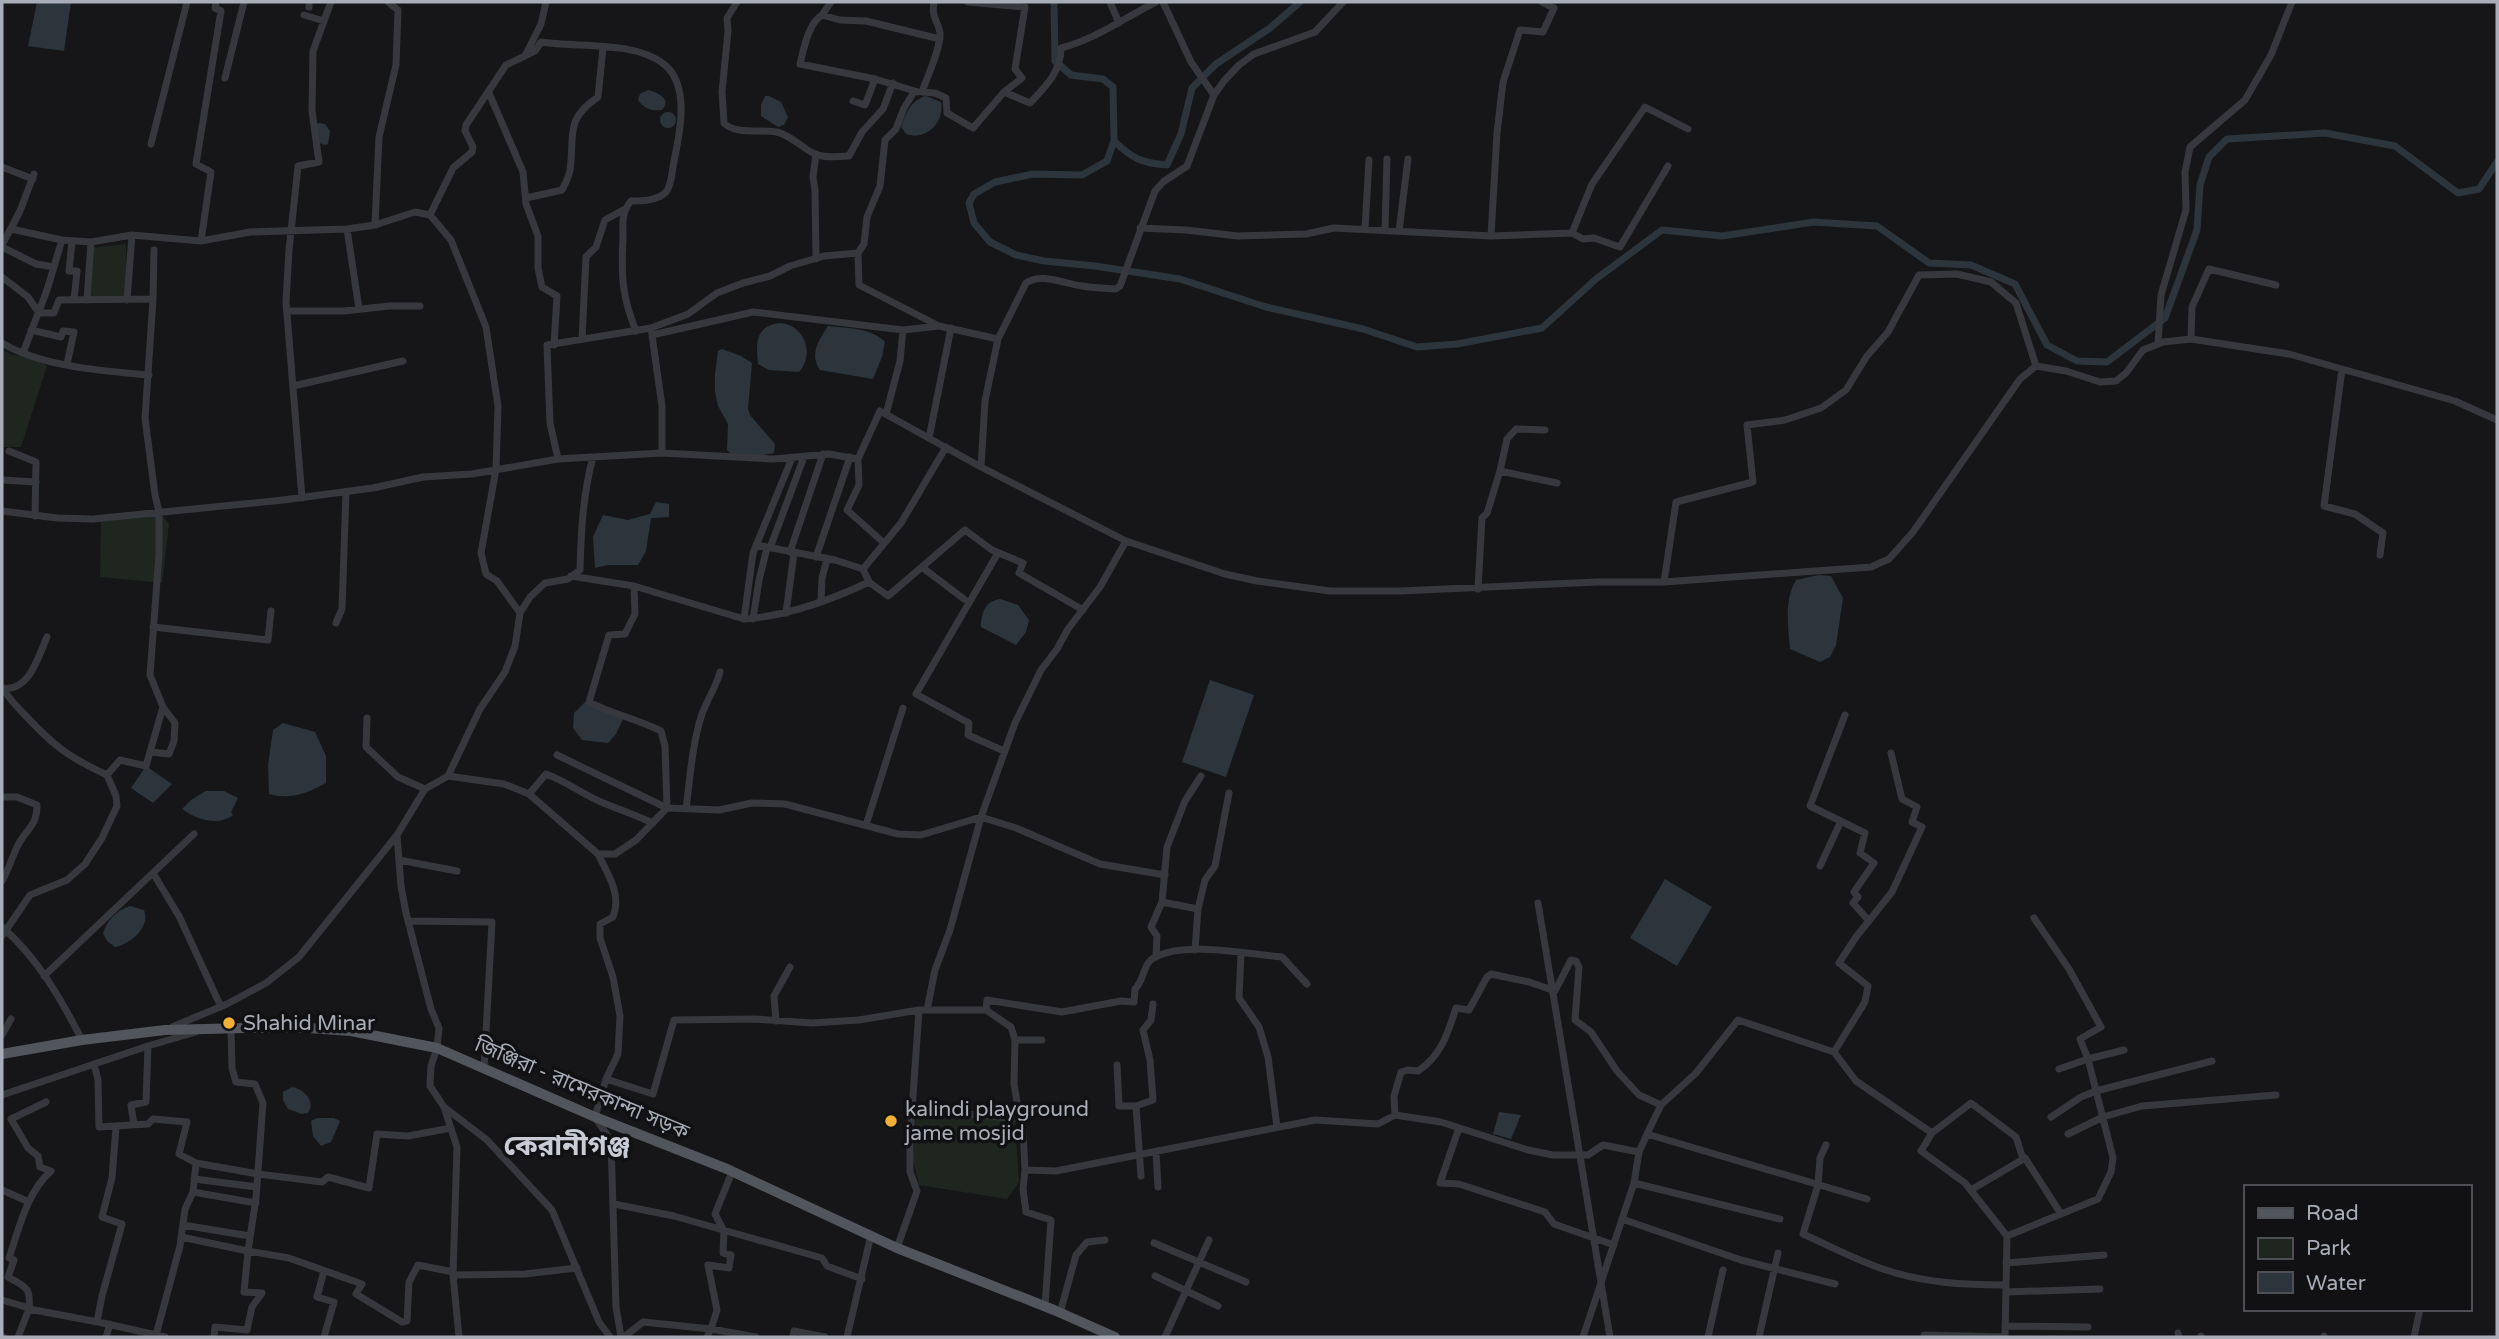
<svg xmlns="http://www.w3.org/2000/svg" width="2499" height="1339" viewBox="0 0 2499 1339" font-family="'Varela Round','Noto Sans Bengali',sans-serif">
<style>
.green{fill:#1e261f}
.water{fill:#2c353c}
.lines{fill:none;stroke-linecap:round;stroke-linejoin:round}
.canal{stroke:#2c353c;stroke-width:7}
.minor{stroke:#37383d;stroke-width:7}
.primary{stroke:#53555c;stroke-width:10}
.poi-dot{fill:#f2b134;stroke:#111113;stroke-width:2.5}
.labels{text-anchor:middle;stroke-width:7;stroke-linejoin:round;paint-order:stroke}
.poi-label{font-size:21px;fill:#a8adb8;stroke:#111113;text-anchor:start}
.street-label{font-size:21px;fill:#a8adb8;stroke:#111113}
.district-label{font-size:28px;font-weight:bold;fill:#c9ccd4;stroke:#111113}
</style>
<rect width="100%" height="100%" fill="#161618"/>
<!-- green -->
<path class="green" d="M126,244L127,300H87L90,248Z
M2,349L12,355L32,356L47,366L21,447H2Z
M159,512L169,524L162,583L100,577L101,518Z
M916,1112L1015,1120L1019,1182L1007,1199L919,1185L913,1160Z"/>
<!-- water -->
<path class="water" d="M37,2H71L64,51L28,46Z
M648,90C659,93 672,99 662,110C652,111 644,109 638,100L640,94Z
M765,96H769L781,102L788,117L784,125L778,127L761,116V105Z
M926,96L941,102C945,122 926,141 906,134L901,127C906,113 911,100 926,96Z
M660 120a8 8 0 1 1 16 0a8 8 0 1 1-16 0Z
M319,123L325,124L330,131L328,144L325,145L316,142L317,124Z
M780,323C805,325 815,354 799,372L769,370L758,364C756,343 755,326 780,323Z
M828,326C846,328 873,328 885,342L882,357L873,379L820,370C809,354 819,340 828,326Z
M722,349L741,356L752,363L748,409L750,415L775,444L774,453L758,456L731,454L727,450L728,424L718,406L715,392V374L718,351Z
M656,502L669,504V517L651,518L646,551L638,565H608L595,568L593,537L603,515L628,520L650,514Z
M1819,575L1831,576L1843,598L1836,645L1830,657L1820,662L1790,649C1788,625 1784,601 1796,580Z
M1000,599L1018,605L1029,620L1026,632L1016,645L981,627C981,613 985,601 1000,599Z
M1210,680L1254,695L1226,777L1182,762Z
M586,701L623,719L616,734L608,743L582,740L573,728L574,713Z
M283,723L315,732L326,756V783C307,793 291,800 269,794L268,765L273,730Z
M146,766L172,784L153,803L131,788Z
M206,791H224L238,798L231,812L233,815C218,827 196,819 182,809L191,800Z
M1665,879L1712,907L1677,966L1630,938Z
M130,906L144,910C151,927 130,944 115,947L107,941L103,933C108,919 116,911 130,906Z
M292,1087C304,1089 316,1101 308,1113L302,1114L288,1109L283,1100V1092Z
M1499,1112L1521,1115L1511,1139L1493,1134Z
M317,1118H334L340,1121L331,1142L321,1146L313,1136L311,1121Z"/>
<g class="lines">
<!-- canal -->
<path class="canal" d="M1054,2L1055,61L1071,75L1103,79L1113,87L1114,141C1133,159 1141,163 1167,165L1181,134L1192,88L1216,64L1270,28L1300,2
M1114,141L1107,161L1082,175L1033,174L995,182L974,194L969,203L974,223L990,242L1016,255L1044,261L1095,266L1180,279L1266,307L1363,329L1417,347L1457,344L1542,328L1596,279L1662,230L1722,236L1814,222L1877,226L1929,263L1971,265L2015,284L2047,345L2077,361L2107,362L2165,318L2197,230L2200,185L2209,157L2227,139L2325,133L2395,146L2458,193L2479,189L2497,162"/>
<!-- minor -->
<path class="minor" d="M737,2L727,18L728,31L722,92L724,123C735,135 761,129 777,132C792,136 802,148 815,154C825,159 838,156 849,156L862,132L883,109L893,83
M934,2C931,18 938,20 940,33C941,48 927,77 922,92L935,93L946,98L947,113L973,128L1004,92
M968,2L1025,7L1015,69L1022,78L1004,92L1030,103C1045,87 1061,72 1061,48C1096,39 1124,18 1156,2
M1110,2L1119,23
M1163,2L1191,62L1214,95
M1343,2L1315,32L1254,54L1239,65L1224,81L1214,95L1187,166L1163,182L1155,191L1120,286L1116,289C1105,288 1093,288 1082,286C1065,284 1041,272 1026,283L998,339L985,401L981,467L1126,541L1225,574L1257,581L1330,591H1401L1597,582H1664L1871,567L1889,559L1913,532L2020,379L2036,366L2066,371L2100,382L2116,381L2126,373L2143,350L2163,342L2191,339L2289,354L2455,401L2497,420
M309,7V2
M304,15L324,21
M822,15L831,2
M526,54L541,24L546,2
M225,78L244,2
M875,79L800,64C804,48 808,24 822,15L840,20L866,21L940,39
M489,93L523,172L526,204L538,236V268L542,287L557,296L554,345
M853,101L865,105L875,79L918,92
M151,144L187,2
M2,167L33,179
M526,198L562,190C565,184 569,177 570,170C575,135 564,120 598,97L603,48
M430,215L451,240L486,327L498,406L496,469L481,553L486,574L497,581L520,613
M375,225L379,137L396,65L398,10L388,2
M1140,228L1186,230L1238,236L1306,234L1334,228L1491,236L1572,233L1583,239L1594,238L1620,247L1668,166
M11,229L62,240L47,290L23,353
M347,229L359,309
M1365,229L1369,160
M1385,230L1387,159
M1399,231L1408,159
M1572,233L1592,184L1645,107L1688,129
M132,235L201,241L250,232L347,229L375,225L415,212L430,215L453,168L472,152L473,147L465,131L466,125L506,65L535,51L541,42C578,48 635,40 665,65C690,86 680,133 674,161C672,170 672,185 666,192C657,201 642,201 631,201C621,212 623,225 623,238C621,275 622,297 636,331
M1491,236L1497,133L1503,82L1520,30L1543,32L1554,8L1542,2
M62,240L91,242L87,300
M72,241L69,271H77L74,300
M201,241L211,172L196,164L221,11L215,8L216,2
M91,242L132,235L127,300
M2,245L20,211L34,174
M2,247L36,264L54,267
M858,253L859,285L939,326L998,339
M816,259L815,190L813,177L816,154
M2,277L28,297L39,313H54L59,300L153,299L145,418L155,495L159,512V554L150,675L163,707L146,766L120,760L107,775
M153,299L154,250
M287,311H344L389,306H420
M31,330L61,337L63,331L74,332L67,364
M652,335L753,312L903,330L939,326
M582,339L586,257L596,247L605,220L625,209
M2191,339L2192,307L2209,269L2276,285
M2,343C42,367 104,371 149,375
M2158,344L2161,295L2186,210L2185,172L2190,147L2245,100L2271,55L2292,2
M2342,369L2324,506L2355,514L2383,533L2380,555
M293,386L403,361
M886,414L900,361L903,330
M929,438L951,328
M9,451L36,462L35,516
M662,453V406L651,328L688,314L717,293L743,283L770,276L790,266L824,256L858,253L864,244L867,217L880,186L885,140L896,129L904,108L914,92
M558,459L550,423L547,345L651,328
M858,459L859,485L847,510L884,543
M1500,471L1507,439L1516,429L1545,430
M2,480L36,482
M302,498L286,302L289,250L298,166L319,162L312,111L313,51L331,2
M2,511L57,518L93,519L283,500L373,488L423,477L472,474L558,459L662,453L773,459L829,454L858,459L880,411L981,467
M756,545L835,560L863,569
M770,548L804,457
M790,552L823,454
M998,553L916,694L969,723L968,735L1004,751
M816,557L850,457
M923,568L964,599
M571,576L634,586L744,619L753,553L792,458
M869,582L863,569L901,523L946,447
M1664,582L1676,502L1753,482L1747,425L1785,420L1821,408L1846,390L1867,356L1888,332L1919,275L1957,274L1991,282L2016,303L2036,366
M1478,589L1482,518L1487,513L1500,471L1557,483
M821,601L822,578L827,559
M786,613L794,553
M744,619C788,616 829,601 869,582L888,596L965,530L992,550L1023,563L1019,573L1083,610
M753,619L759,580L767,548
M336,623L342,609L346,492
M153,627L268,640L271,611
M2,688C29,693 38,657 47,637
M1845,715L1810,806L1865,833L1860,853L1874,863L1854,892L1858,897L1853,903L1869,921
M367,718L366,747L398,777L425,789
M151,752L169,754L174,741L175,723L163,707
M557,755L667,808L665,746L661,731C637,719 612,714 589,702L609,635L625,634L635,614L634,586
M448,776L480,709L505,672L515,646L520,613L530,597L545,583L568,579L580,570C581,531 583,494 593,457
M529,794L546,774C566,781 582,794 601,802C618,809 635,815 653,823
M2,797H17L37,805C37,826 27,828 18,845C12,857 9,869 2,881
M686,809C690,778 692,746 701,717C706,701 716,688 720,672
M866,825L903,708
M397,836L401,886L406,913L431,1009L439,1028L437,1048L431,1066L430,1086L444,1107L457,1147L453,1275L459,1337
M598,854C608,874 622,895 613,917L600,924V938L613,977L620,1016L618,1054L606,1079
M399,860L457,871
M1820,866L1841,821
M153,873L179,916L221,1007
M1162,902L1198,909
M1538,903L1610,1337
M408,921L492,922L484,1069
M2,927C37,957 61,999 82,1040
M2,936L30,895L67,880L85,864L102,838L117,806L116,796L107,775C68,757 54,746 25,715C17,707 10,700 4,690
M1195,950L1198,909L1205,880L1215,866L1229,793
M1241,953L1239,998L1259,1027L1268,1057L1277,1127
M1156,957L1157,936L1151,927L1162,902L1167,847L1185,801L1201,776
M44,976L194,834
M927,1010L935,970L950,930L981,817L1015,723L1041,670L1057,649L1068,629L1100,587L1126,541
M776,1021L774,996L790,967
M172,1027L227,1004L266,983L299,957L397,835L425,789L448,776L504,784L529,794L598,854H615L636,840L667,808L719,810L752,803L785,804L898,834L921,835L981,817L1016,828L1100,864L1165,875
M231,1029L232,1068L236,1082L255,1084L263,1103L256,1198L248,1251L289,1258L362,1284L356,1294L402,1322L407,1321L409,1282L418,1265L453,1272
M2,1035L11,1019
M1015,1040H1042
M1834,1052L1856,1081L1932,1133L1921,1151L1965,1183L2007,1236
M94,1064L98,1080L99,1127L148,1124L153,1119L187,1122L179,1154L196,1163
M1117,1065L1119,1106H1136L1153,1100L1150,1060L1143,1030L1151,1020L1153,1004
M2059,1069L2088,1059L2124,1050
M2,1095L148,1046L196,1032
M1136,1106L1141,1176
M444,1107L487,1140L552,1210L599,1322L610,1337
M913,1109L1020,1119L1023,1129L1025,1170L1056,1171L1315,1120L1378,1124L1395,1115L1441,1122L1528,1150L1553,1155H1588L1603,1145L1639,1152
M1395,1115L1394,1096L1401,1072L1408,1070L1418,1071C1441,1056 1448,1033 1456,1008L1469,1010L1487,977L1491,974L1529,982L1555,991L1571,960L1576,961L1579,967L1575,1020L1591,1032L1617,1071L1639,1095L1661,1105
M2051,1117L2081,1097L2096,1091L2212,1061
M1020,1119L1014,1084L1015,1040L1011,1027L986,1010L987,1000L1062,1012L1121,1001L1134,1002L1135,989C1145,980 1142,964 1155,957C1186,941 1248,954 1282,957L1307,984
M134,1125L131,1105L146,1102L148,1046
M1459,1128L1440,1183L1459,1184L1545,1212L1554,1224L1614,1245
M1932,1133L1971,1103L2016,1137L2023,1159
M1647,1134L1867,1199
M2068,1134L2103,1117L2142,1106L2276,1095
M1826,1145L1820,1158L1818,1185L1803,1234C1830,1246 1856,1260 1883,1269C1923,1283 1964,1285 2006,1285
M1156,1152L1158,1187
M1025,1170L1023,1189L1026,1212L1051,1220L1045,1306
M194,1179L257,1187
M1634,1183L1780,1219
M2,1190L29,1202
M1971,1190L2025,1158L2061,1214
M193,1192L256,1203
M614,1204L674,1216L822,1258L827,1266L862,1279
M1622,1219L1741,1260L1835,1284
M183,1225L250,1236
M181,1237L248,1251L244,1292L262,1293L252,1307L247,1330L215,1327L214,1337
M1154,1243L1246,1282
M897,1248L917,1191L910,1172V1139L919,1010
M2006,1263L2104,1255
M453,1275L525,1274L577,1268
M1155,1276L1218,1306
M2006,1292L2100,1289
M2,1300L29,1308
M29,1309C31,1287 26,1287 8,1277L14,1260L9,1258C19,1228 27,1192 51,1171L40,1167L38,1156L28,1148L11,1119L46,1102
M1060,1313L1076,1255L1087,1242L1105,1240
M97,1322L102,1296L122,1224L102,1217L112,1178L116,1127
M2005,1326L2088,1327
M2178,1333L2179,1337
M156,1335L180,1246L185,1209L193,1192L196,1163L258,1174L322,1182L328,1177L369,1188L377,1134L408,1136L451,1128
M1924,1335L2005,1337
M2,1337H4
M18,1337L29,1309L103,1323L165,1337
M106,1337L110,1324
M324,1337L334,1302L317,1297L324,1271
M621,1337L616,1307L611,1141L595,1117L606,1079L653,1094L674,1020L755,1019L812,1023L859,1020L919,1010H986
M624,1337L643,1322L711,1329L717,1310L708,1265L729,1268L731,1255L723,1253L724,1231L715,1214L732,1172
M707,1337L711,1329L756,1337
M793,1337L794,1331L825,1337
M847,1337L871,1235
M1165,1337L1209,1240
M1583,1337L1634,1183L1639,1152L1647,1134L1661,1105L1696,1073L1738,1020L1834,1052L1865,1002L1868,986L1839,963L1856,937L1892,892L1922,827L1912,822L1917,807L1902,799L1891,753
M1708,1337L1723,1270
M1759,1337L1778,1253
M2005,1337L2007,1236L2098,1199L2111,1172L2113,1158L2088,1059L2080,1039L2101,1027L2069,969L2034,918
M2201,1337V1336
M2324,1337V1336
M2414,1337L2420,1309"/>
<!-- primary -->
<path class="primary" d="M2,1054L82,1040L165,1030L293,1027L351,1031L437,1048L595,1117L727,1169L897,1248L1054,1310L1115,1337"/>
</g>
<!-- markers -->
<g class="poi-dot">
<circle cx="229" cy="1023" r="7"/>
<circle cx="891" cy="1121" r="7"/>
</g>
<g class="labels">
<!-- poi labels -->
<g class="poi-label">
<text x="243" y="1030">Shahid Minar</text>
<text x="905" y="1116">kalindi playground<tspan x="905" dy="24">jame mosjid</tspan></text>
</g>
<!-- street labels -->
<g class="street-label">
<text transform="translate(582 1088) rotate(23)" y="7">জিঞ্জিরা - রামেরকান্দা সড়ক</text>
</g>
<!-- district labels -->
<g class="district-label">
<text x="567" y="1155">কেরানীগঞ্জ</text>
</g>
</g>
<!-- border -->
<rect width="2499" height="1339" fill="none" stroke="#a8adb8" stroke-width="7"/>
<!-- legend -->
<rect x="2244" y="1185" width="228" height="126" fill="#111113" stroke="#4d4f55" stroke-width="2"/>
<rect x="2258" y="1208" width="35" height="10" fill="#53555c" stroke="#4d4f55" stroke-width="2"/>
<text x="2306" y="1220" font-size="21" fill="#a8adb8">Road</text>
<rect x="2258" y="1238" width="35" height="21" fill="#1e261f" stroke="#4d4f55" stroke-width="2"/>
<text x="2306" y="1255" font-size="21" fill="#a8adb8">Park</text>
<rect x="2258" y="1272" width="35" height="21" fill="#2c353c" stroke="#4d4f55" stroke-width="2"/>
<text x="2306" y="1290" font-size="21" fill="#a8adb8">Water</text>
</svg>
